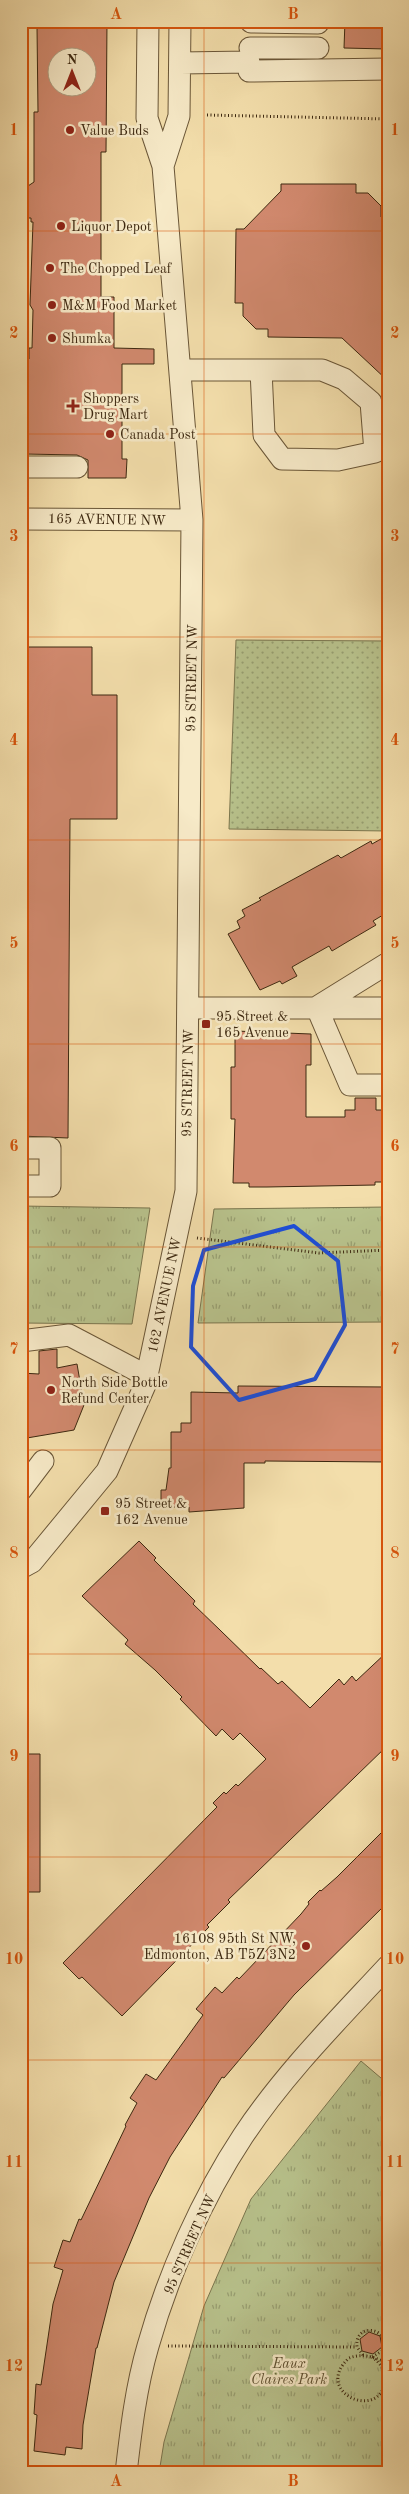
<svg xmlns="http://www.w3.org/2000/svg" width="409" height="2494" viewBox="0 0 409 2494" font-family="'Old Standard TT',serif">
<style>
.grass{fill:url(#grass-dots);stroke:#7a754e}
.park{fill:url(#park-tufts);stroke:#7a754e}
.building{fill:#d1896e;stroke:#3d2810;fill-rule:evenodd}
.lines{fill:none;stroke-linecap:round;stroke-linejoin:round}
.minor-casing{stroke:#6a5637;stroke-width:23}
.path{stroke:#3d2810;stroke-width:3;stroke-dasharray:1 2.5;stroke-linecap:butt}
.minor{stroke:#f7eac8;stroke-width:21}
.marked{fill:none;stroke:#1d4ed8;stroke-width:4;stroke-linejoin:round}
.grid{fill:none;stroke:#d7540c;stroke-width:1;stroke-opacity:0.55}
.poi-dot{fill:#8f2418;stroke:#f7eac8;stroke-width:2}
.labels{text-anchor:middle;stroke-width:5;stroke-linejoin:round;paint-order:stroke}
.poi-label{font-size:14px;fill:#3d2810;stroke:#f7eac8;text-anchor:start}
.street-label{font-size:14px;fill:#3d2810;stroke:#f7eac8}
.park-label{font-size:14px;font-style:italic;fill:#5c4e2f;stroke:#f7eac8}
.neatline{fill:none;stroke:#d7540c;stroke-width:2}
.grid-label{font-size:16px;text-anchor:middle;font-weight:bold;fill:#d7540c}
</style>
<defs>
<pattern id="grass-dots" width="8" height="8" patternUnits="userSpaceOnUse" patternTransform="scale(1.25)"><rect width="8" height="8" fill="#b8c28c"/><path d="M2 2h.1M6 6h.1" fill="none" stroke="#979e71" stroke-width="1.8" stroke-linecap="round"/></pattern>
<pattern id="park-tufts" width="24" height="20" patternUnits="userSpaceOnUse" patternTransform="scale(1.25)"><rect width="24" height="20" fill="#b8c28c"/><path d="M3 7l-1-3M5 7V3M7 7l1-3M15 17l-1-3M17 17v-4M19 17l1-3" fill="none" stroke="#979e71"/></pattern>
</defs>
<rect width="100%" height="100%" fill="#f3deab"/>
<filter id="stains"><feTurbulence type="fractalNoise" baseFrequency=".004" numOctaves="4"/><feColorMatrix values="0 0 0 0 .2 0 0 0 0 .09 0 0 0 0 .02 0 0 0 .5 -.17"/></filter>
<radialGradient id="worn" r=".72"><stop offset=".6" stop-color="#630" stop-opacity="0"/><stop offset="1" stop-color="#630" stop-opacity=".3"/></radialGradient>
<!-- grass -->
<path class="grass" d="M236,640L388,641V831L229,829Z"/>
<!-- park -->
<path class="park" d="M21,1206L150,1208L132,1324L21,1323Z
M388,1207V1322L198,1323L214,1209Z
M361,2061L388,2084V2473H159L164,2442L204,2306L251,2199Z"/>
<!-- building -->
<path class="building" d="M41,21H107L106,152H101V297H114V348L154,349V364H122V459H127L126,478H88V460L77,455L25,454L24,377H26V359H29V348H32L33,310L30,305L33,222H31V218H28V186L34,182V112H38L37,27H41ZM58,58H88V88H58Z
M345,21H388L387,49L344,48Z
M281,184H356V193H368L381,206V217L388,218V381L342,338L268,337V329H256L243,316V303H235L236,229H244L281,191Z
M385,416H388V438H386Z
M21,647H92V695H117V819H70L68,1138L21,1136Z
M388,835V912L373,921L376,925L347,942L332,951L329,946L292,967L297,976L282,984L280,981L260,990L228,934L240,928L237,921L245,916L242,910L261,900L259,898L338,855L341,858L371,841L372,844Z
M235,1031L311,1034V1065H306V1117H345V1110H355V1098H376V1110H385V1122H388V1182H375V1185L267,1187H249V1183H233L235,1119H231V1067H235Z
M57,1349V1368L77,1364L84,1405L74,1430L21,1439V1373L39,1374V1351Z
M238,1386L388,1387V1462L265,1461V1463H244V1508L189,1512V1507H161V1490H166L169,1468H171V1432H181V1423H191V1392L238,1393Z
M139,1541L156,1558L154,1560L195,1601L193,1604L221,1631L260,1669L261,1668L278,1684L282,1681L310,1708L339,1679L344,1685L352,1676L356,1681L388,1651V1745L257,1872L228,1900L230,1902L207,1925L209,1927L122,2016L82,1977L79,1979L63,1963L217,1807L213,1803L224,1792L226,1794L236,1784L238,1786L266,1759L240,1733L233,1740L222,1729L216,1736L180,1699L182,1697L155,1670L125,1644L128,1640L82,1596Z
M21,1754H40V1892H21Z
M388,1826V1902L294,1995L224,2078L222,2077L170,2157L149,2198L114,2282L97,2348H96L83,2425L82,2449L66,2447L65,2455L34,2451L37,2415L34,2414L36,2384L41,2385L53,2304L63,2270L54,2267L63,2240L70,2242L79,2219L81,2220L126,2126L125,2125L137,2103L130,2098L146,2074L156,2080L203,2015L196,2009L215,1987L222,1993L237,1977L239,1979L301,1914L309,1904L308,1902L320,1890L321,1891L337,1877Z
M369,2332L380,2336L382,2347L373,2354L362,2351L360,2339Z"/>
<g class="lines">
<!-- minor casing -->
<g class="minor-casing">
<path id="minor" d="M251,22L318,23
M250,48H318
M180,63L249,62V71L388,69
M163,166L179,116L180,21
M181,370H322L344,379L371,402L375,452L338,460L282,459L264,435L261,370
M21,467H77
M21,519L192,520
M317,1007L388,963
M188,1008H388
M317,1008L350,1085H388
M21,1148H50V1186H21
M21,1341L69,1335L147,1376
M21,1490L43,1461
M21,1568L32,1562L107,1471L145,1385L186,1191L192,520L163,166L147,118L148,21
M126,2473C131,2430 136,2387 148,2346C168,2275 202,2198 243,2136C284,2074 338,2020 388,1966"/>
</g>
<!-- path -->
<path class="path" d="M207,115L388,119
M197,1238L319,1253L388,1250
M383,2338L388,2299
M168,2346L357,2347
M363,2355L357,2347C354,2321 393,2328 382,2351L372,2357
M372,2357C380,2363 385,2369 385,2380C382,2422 311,2393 349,2358C362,2353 376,2357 388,2364"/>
<!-- minor -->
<use href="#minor" class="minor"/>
</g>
<!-- marked area -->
<path class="marked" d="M294,1226L338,1261L345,1325L315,1379L239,1400L191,1347L193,1286L204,1250Z"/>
<!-- grid -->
<path class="grid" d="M204,21V2473M21,231H388M21,434H388M21,637H388M21,840H388M21,1044H388M21,1247H388M21,1450H388M21,1654H388M21,1857H388M21,2060H388M21,2263H388"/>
<!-- markers -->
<g class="poi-dot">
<circle cx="70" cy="130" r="5"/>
<circle cx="61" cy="226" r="5"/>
<circle cx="50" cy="268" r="5"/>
<circle cx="52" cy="305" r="5"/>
<circle cx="52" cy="338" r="5"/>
<path d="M70.5 398.5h5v5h5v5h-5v5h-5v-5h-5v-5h5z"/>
<circle cx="110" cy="434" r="5"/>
<rect x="201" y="1019" width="10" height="10" rx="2.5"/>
<circle cx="51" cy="1390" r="5"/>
<rect x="100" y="1506" width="10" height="10" rx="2.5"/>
<circle cx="306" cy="1946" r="5"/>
</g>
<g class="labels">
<!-- poi labels -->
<g class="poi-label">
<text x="80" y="135">Value Buds</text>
<text x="71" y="231">Liquor Depot</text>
<text x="60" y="273">The Chopped Leaf</text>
<text x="62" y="310">M&amp;M Food Market</text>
<text x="62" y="343">Shumka</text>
<text x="83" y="403">Shoppers<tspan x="83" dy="16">Drug Mart</tspan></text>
<text x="120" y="439">Canada Post</text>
<text x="216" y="1021">95 Street &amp;<tspan x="216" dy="16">165 Avenue</tspan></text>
<text x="61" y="1387">North Side Bottle<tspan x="61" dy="16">Refund Center</tspan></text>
<text x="115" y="1508">95 Street &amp;<tspan x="115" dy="16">162 Avenue</tspan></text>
<text x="296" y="1943" text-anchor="end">16108 95th St NW,<tspan x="296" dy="16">Edmonton, AB T5Z 3N2</tspan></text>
</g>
<!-- street labels -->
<g class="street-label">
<text transform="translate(107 519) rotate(1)" y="5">165 AVENUE NW</text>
<text transform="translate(191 678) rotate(-89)" y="5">95 STREET NW</text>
<text transform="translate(187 1083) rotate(-89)" y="5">95 STREET NW</text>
<text transform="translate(164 1295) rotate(-78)" y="5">162 AVENUE NW</text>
<text transform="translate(189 2244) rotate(-66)" y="5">95 STREET NW</text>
</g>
<!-- park labels -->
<g class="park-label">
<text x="289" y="2368">Eaux<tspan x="289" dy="16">Claires Park</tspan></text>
</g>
</g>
<!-- margin -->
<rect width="409" height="2494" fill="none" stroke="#f3deab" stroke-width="55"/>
<!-- north arrow -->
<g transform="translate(72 72)"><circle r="24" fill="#f7eac8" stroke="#ad9c7e"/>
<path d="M0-4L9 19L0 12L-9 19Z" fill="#8f2418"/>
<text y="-8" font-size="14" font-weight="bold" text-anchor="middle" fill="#3d2810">N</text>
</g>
<rect x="28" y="28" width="354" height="2438" class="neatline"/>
<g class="grid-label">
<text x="116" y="19">A</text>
<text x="293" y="19">B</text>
<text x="14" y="135">1</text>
<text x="395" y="135">1</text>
<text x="14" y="338">2</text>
<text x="395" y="338">2</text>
<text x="14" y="541">3</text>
<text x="395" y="541">3</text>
<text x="14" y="745">4</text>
<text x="395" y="745">4</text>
<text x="14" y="948">5</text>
<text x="395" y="948">5</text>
<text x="14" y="1151">6</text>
<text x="395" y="1151">6</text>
<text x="14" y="1354">7</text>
<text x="395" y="1354">7</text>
<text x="14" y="1558">8</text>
<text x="395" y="1558">8</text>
<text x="14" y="1761">9</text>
<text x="395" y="1761">9</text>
<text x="14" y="1964">10</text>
<text x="395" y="1964">10</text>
<text x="14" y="2167">11</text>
<text x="395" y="2167">11</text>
<text x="14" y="2371">12</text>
<text x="395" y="2371">12</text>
<text x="116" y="2486">A</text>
<text x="293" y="2486">B</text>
</g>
<rect width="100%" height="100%" filter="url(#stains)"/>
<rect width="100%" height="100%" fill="url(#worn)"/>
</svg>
